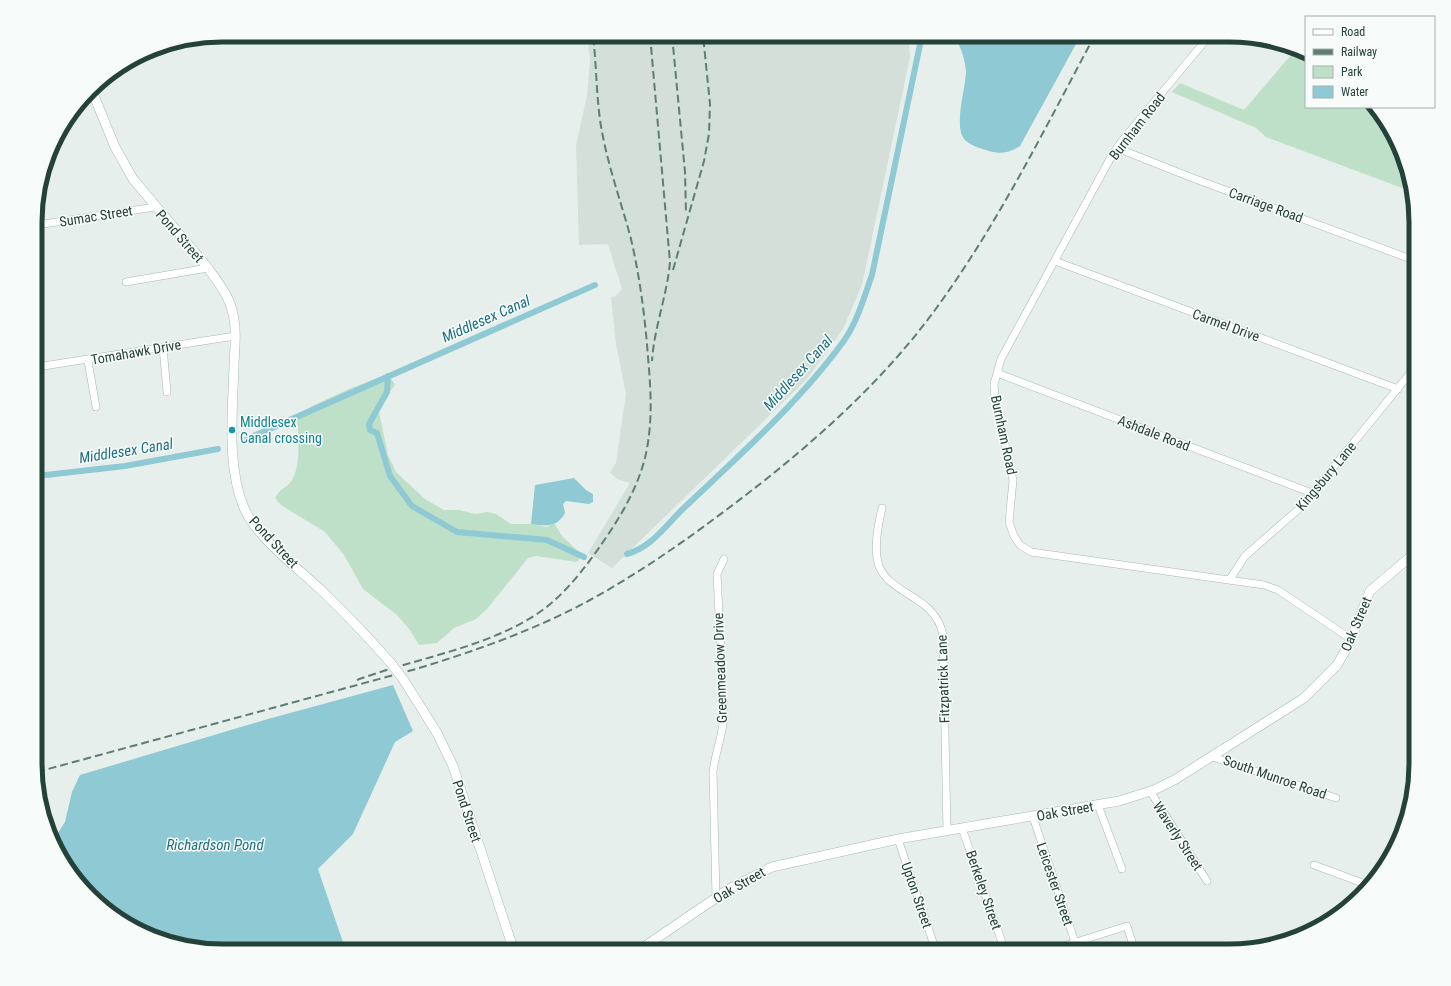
<svg xmlns="http://www.w3.org/2000/svg" width="1451" height="986" viewBox="0 0 1451 986" font-family="'Roboto Condensed',sans-serif">
<style>
.built{fill:#d4dfda}
.green{fill:#bfe0c8}
.water{fill:#8ec9d4}
.lines{fill:none;stroke-linecap:round;stroke-linejoin:round}
.canal{stroke:#8ec9d4;stroke-width:6}
.street-casing{stroke:#a8b8b2;stroke-width:8}
.secondary-casing{stroke:#a4bbb3;stroke-width:10}
.street{stroke:#fff;stroke-width:7}
.secondary{stroke:#fff;stroke-width:9}
.rail{stroke:#5f7d75;stroke-width:2;stroke-dasharray:8 4;stroke-linecap:butt}
.secondary-bridge-casing{stroke:#a4bbb3;stroke-width:10;stroke-linecap:butt}
.secondary-bridge{stroke:#fff;stroke-width:9}
.culture-dot{fill:#0f9aa8;stroke:#f7fbf9;stroke-width:1.5}
.labels{text-anchor:middle;stroke-width:3;stroke-linejoin:round;paint-order:stroke}
.street-label{font-size:14px;fill:#24423a;stroke:#f7fbf9}
.culture-label{font-size:14px;fill:#0d838f;stroke:#f7fbf9;text-anchor:start}
.water-label{font-size:15px;font-style:italic;fill:#1c6f80;stroke:#f7fbf9}
.rim{fill:none;stroke:#24423a;stroke-width:5}
</style>
<rect width="100%" height="100%" fill="#e6efeb"/>
<!-- built -->
<path class="built" d="M587,35H908L910,57L862,285L843,329L807,379L612,568L588,553L630,483L617,479L610,472L616,463L626,394L616,344L611,297L616,296L622,289L608,244L579,245L576,146L587,95L590,60Z"/>
<!-- green -->
<path class="green" d="M1296,49L1306,54V107H1372L1391,129L1410,191L1266,137L1256,128L1172,92L1180,83L1244,110Z
M388,374L395,385L388,394L379,412L388,455L396,472L425,499L444,510H459L476,514L487,512L496,514L511,524H531L547,527L554,523L562,536L582,555L577,562L536,556L528,558L487,609L476,619L454,628L437,643L419,645L410,630L397,615L363,589L344,555L325,532L281,505L275,498C279,489 289,487 293,478C300,466 299,434 297,420L303,411L312,406L349,389Z"/>
<!-- water -->
<path class="water" d="M954,35H1081L1020,146C1008,153 999,155 986,150C979,148 969,145 964,139C954,125 965,90 966,73C966,61 960,45 954,35Z
M574,478L586,490L593,494V502L589,504L566,501L563,504L565,513C557,528 545,526 531,524L535,485Z
M393,685L413,731L395,742L353,834L318,869L346,951H210L162,941L109,912L60,857L54,839L65,822L72,792L80,775L268,719Z"/>
<g class="lines">
<!-- canal -->
<path class="canal" d="M388,376L387,392L369,424L370,430L377,433L390,476L412,506L457,532L547,540L584,557
M247,439L595,285
M37,476L125,466L218,449
M627,554C654,546 667,523 687,505C740,455 800,401 843,342C857,323 864,297 872,275L922,35"/>
<!-- street casing -->
<g class="street-casing">
<path id="street" d="M1210,35L1121,142L1111,157L1001,359L994,384L995,399L1013,480L1009,522L1014,536L1020,545L1031,552L1264,585L1278,590L1351,639
M1117,148L1190,177L1416,261
M37,225L155,207
M1055,261L1398,389
M126,282L208,268
M163,347L167,392
M88,361L96,407
M37,367L235,336
M997,373L1312,493
M37,434L40,449
M882,508C878,525 873,549 879,566C891,596 935,595 943,635L947,831
M1230,579L1245,556L1301,507L1416,366
M1213,757L1336,798
M1150,791L1207,881
M1098,805L1122,869
M1033,817L1078,951
M962,828L1005,951
M898,839L936,951
M1314,865L1368,885
M716,898L713,772C715,752 724,733 724,713L717,574L724,559
M1048,951L1127,926L1135,951"/>
</g>
<!-- secondary casing -->
<g class="secondary-casing">
<path id="secondary" d="M92,91L115,147L133,179L208,268C217,281 228,294 232,310C237,328 235,346 234,364C233,411 226,464 244,508C257,538 297,567 321,590C345,613 368,637 390,662
M403,679L437,733L453,766L514,951
M638,951L729,889L772,867L898,839L1119,801L1154,790L1176,779L1304,698L1337,665L1348,646L1370,591L1416,552"/>
</g>
<!-- street -->
<use href="#street" class="street"/>
<!-- secondary -->
<use href="#secondary" class="secondary"/>
<!-- rail -->
<path class="rail" d="M650,35L670,262C667,296 654,328 652,361
M672,35L685,172L686,213
M673,270L704,161L709,134L710,104L703,35
M357,680C416,658 483,649 537,614C564,596 585,568 603,542C621,516 637,489 645,458C653,424 651,391 648,357C645,317 640,278 631,239C622,205 610,172 603,137C596,104 597,69 593,35
M37,772L416,669C475,651 535,630 590,600C641,572 688,539 734,504C808,448 880,385 935,310C998,224 1045,128 1095,35"/>
<!-- secondary-bridge casing -->
<g class="secondary-bridge-casing">
<path id="secondary-bridge" d="M390,662L403,679"/>
</g>
<!-- secondary-bridge -->
<use href="#secondary-bridge" class="secondary-bridge"/>
</g>
<!-- markers -->
<circle class="culture-dot" cx="232" cy="430" r="4"/>
<g class="labels">
<!-- street labels -->
<g class="street-label">
<text transform="translate(1137 126) rotate(-52)" y="5">Burnham Road</text>
<text transform="translate(1266 205) rotate(20)" y="5">Carriage Road</text>
<text transform="translate(96 216) rotate(-9)" y="5">Sumac Street</text>
<text transform="translate(180 236) rotate(49)" y="5">Pond Street</text>
<text transform="translate(1226 325) rotate(20)" y="5">Carmel Drive</text>
<text transform="translate(136 352) rotate(-10)" y="5">Tomahawk Drive</text>
<text transform="translate(1154 433) rotate(21)" y="5">Ashdale Road</text>
<text transform="translate(1004 435) rotate(78)" y="5">Burnham Road</text>
<text transform="translate(1326 476) rotate(-50)" y="5">Kingsbury Lane</text>
<text transform="translate(274 542) rotate(47)" y="5">Pond Street</text>
<text transform="translate(1356 624) rotate(-67)" y="5">Oak Street</text>
<text transform="translate(720 668) rotate(-92)" y="5">Greenmeadow Drive</text>
<text transform="translate(943 679) rotate(-92)" y="5">Fitzpatrick Lane</text>
<text transform="translate(1275 777) rotate(19)" y="5">South Munroe Road</text>
<text transform="translate(467 811) rotate(72)" y="5">Pond Street</text>
<text transform="translate(1065 811) rotate(-10)" y="5">Oak Street</text>
<text transform="translate(1178 836) rotate(57)" y="5">Waverly Street</text>
<text transform="translate(1055 884) rotate(71)" y="5">Leicester Street</text>
<text transform="translate(739 885) rotate(-30)" y="5">Oak Street</text>
<text transform="translate(984 890) rotate(71)" y="5">Berkeley Street</text>
<text transform="translate(917 895) rotate(71)" y="5">Upton Street</text>
</g>
<!-- culture labels -->
<g class="culture-label">
<text x="240" y="427">Middlesex<tspan x="240" dy="16">Canal crossing</tspan></text>
</g>
<!-- water labels -->
<g class="water-label">
<text transform="translate(486 319) rotate(-24)" y="5">Middlesex Canal</text>
<text transform="translate(798 373) rotate(-48)" y="5">Middlesex Canal</text>
<text transform="translate(126 451) rotate(-9)" y="5">Middlesex Canal</text>
<text x="215" y="850">Richardson Pond</text>
</g>
</g>
<!-- crop -->
<path d="M0 0H1451V986H0ZM222 42H1229A180 180 0 0 1 1409 222V764A180 180 0 0 1 1229 944H222A180 180 0 0 1 42 764V222A180 180 0 0 1 222 42Z" fill="#f7fbf9" fill-rule="evenodd"/>
<path class="rim" d="M222 42H1229A180 180 0 0 1 1409 222V764A180 180 0 0 1 1229 944H222A180 180 0 0 1 42 764V222A180 180 0 0 1 222 42Z"/>
<!-- legend -->
<rect x="1305" y="16" width="130" height="92" fill="#f7fbf9" stroke="#a3b1ad"/>
<rect x="1313" y="29" width="20" height="6" fill="#ffffff" stroke="#a3b1ad"/>
<text x="1341" y="36" font-size="12" fill="#24423a">Road</text>
<rect x="1313" y="49" width="20" height="6" fill="#5f7d75" stroke="#a3b1ad"/>
<text x="1341" y="56" font-size="12" fill="#24423a">Railway</text>
<rect x="1313" y="66" width="20" height="12" fill="#bfe0c8" stroke="#a3b1ad"/>
<text x="1341" y="76" font-size="12" fill="#24423a">Park</text>
<rect x="1313" y="86" width="20" height="12" fill="#8ec9d4" stroke="#a3b1ad"/>
<text x="1341" y="96" font-size="12" fill="#24423a">Water</text>
</svg>
